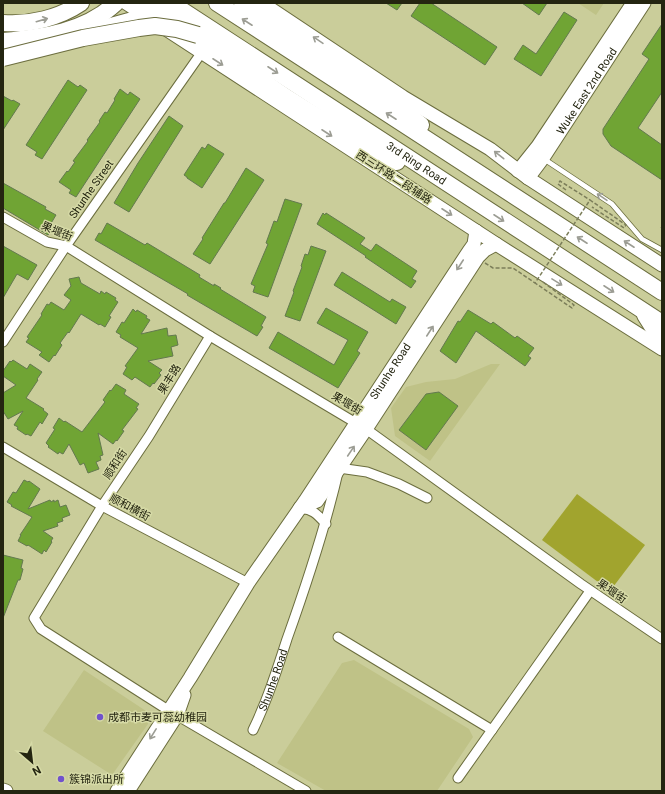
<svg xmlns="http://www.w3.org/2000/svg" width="665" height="794" viewBox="0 0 665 794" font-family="Roboto,'Noto Sans SC',sans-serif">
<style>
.built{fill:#bfc287}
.green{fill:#a1a42e}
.building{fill:#70a434;stroke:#63794f}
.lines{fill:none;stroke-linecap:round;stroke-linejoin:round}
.lane-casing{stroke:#6b6d3e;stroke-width:6}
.street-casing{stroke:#6b6d3e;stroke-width:11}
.secondary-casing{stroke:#6b6d3e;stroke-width:15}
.highway-casing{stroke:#6b6d3e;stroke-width:18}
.path{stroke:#7c7e5a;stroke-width:1.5;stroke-dasharray:4 2;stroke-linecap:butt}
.lane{stroke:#fff;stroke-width:4.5}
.street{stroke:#fff;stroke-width:9}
.secondary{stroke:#fff;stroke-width:13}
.highway{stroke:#fff;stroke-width:16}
.highway-bridge-casing{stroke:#6b6d3e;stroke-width:18;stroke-linecap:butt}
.path-bridge{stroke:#7c7e5a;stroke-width:1.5;stroke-dasharray:4 2;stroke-linecap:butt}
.highway-bridge{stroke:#fff;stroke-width:16}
.oneway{stroke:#9c9d94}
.poi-dot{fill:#7152cc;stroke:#d6daa6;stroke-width:1.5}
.labels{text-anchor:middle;stroke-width:3;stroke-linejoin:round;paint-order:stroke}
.street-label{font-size:11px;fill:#242511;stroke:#d6daa6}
.poi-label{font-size:11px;fill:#242511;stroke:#d6daa6;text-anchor:start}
</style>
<rect width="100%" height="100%" fill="#cacd9a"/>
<!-- built -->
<path class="built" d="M578,3H604L596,15Z
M491,364H500L430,461L395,436L391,408L406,387L426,382L455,379Z
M354,660L469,729L473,737L437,791H326L277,763L342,663Z
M84,670L146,711L148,724L112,775L43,731Z"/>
<!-- green -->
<path class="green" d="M577,494L645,545L610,591L542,540Z"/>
<!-- building -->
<path class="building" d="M386,3H402L397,10Z
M420,3H431L497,47L485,65L411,16Z
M522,3H547L539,15Z
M564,12L577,20L541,76L514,59L523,45L536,54Z
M662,24V92L638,128L662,145V180L611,146L603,134V129L649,59L642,54Z
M68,80L78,87L80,85L87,90L42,159L35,155L37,152L26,145Z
M120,89L128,95L130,92L140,99L76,197L69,193L71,190L59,182L67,171L68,172L75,162L73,161L88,141L87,140L100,122L99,121L105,112L107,113L115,100L114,99Z
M3,96L12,101L13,100L20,104L3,130Z
M169,116L183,126L129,212L114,203L138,163Z
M208,144L224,154L202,188L187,178V177L184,175L202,147L205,149Z
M246,168L264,180L210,264L193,254L203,239L202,238L224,203H225Z
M3,183L46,207L45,209L56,215L50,225L53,227L48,235L3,208Z
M285,199L302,204L268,297L253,292L255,286L251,284L268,244L266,243L274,221L277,222Z
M323,213L325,215L326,213L365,238L360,244L371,251L376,244L417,271L412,279L416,281L411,288L365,257L366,256L317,224Z
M107,223L145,245L147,243L200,275L199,277L214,286V284L221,288L220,289L266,317L261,326L263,327L257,336L187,295L188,294L95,240L99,233L101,234Z
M3,246L37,265L28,280L17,274L3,298Z
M311,246L326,251L300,321L285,316L294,292L293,291L302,267L301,266L305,254L308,255Z
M342,272L390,302L392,299L406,307L396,324L334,285Z
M79,277L81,283L100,294L101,291L105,294L106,292L116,298L115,300L118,302L109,316L111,317L105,327L100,324L99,325L81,314L69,333L68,332L60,343L62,345L55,356L54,355L49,362L39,355L42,352L26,342L29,338L27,337L42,315L41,314L47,304L49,305L51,302L64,310L71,300L64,295L71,286L69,279Z
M326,308L368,332L357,351L360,353L338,388L269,348L278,332L334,365L348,340L317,323Z
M133,309L136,312L137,310L147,316L146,318L150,320L141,334L167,328L168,336L176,335L178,345L171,347L173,356L148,361L162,370L159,373L161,375L154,384L153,383L150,387L135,377L132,380L123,374L127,367L125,366L138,348L120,337L121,335L116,332L122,322L124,323Z
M468,310L491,324L493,322L515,338L517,336L534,348L528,356L531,358L525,366L476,331L456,363L440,351L458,321L460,322Z
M13,360L27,369L30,364L42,372L37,379L38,380L26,398L44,409L43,410L48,414L42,424L40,422L31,436L27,434L26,435L17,429L18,427L14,425L23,411L8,419L3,411V393L16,385L3,376V371L10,361L11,362Z
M116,384L126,390L124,394L139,404L136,408L138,409L122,430L124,431L117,441L116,440L113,444L98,433L103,455L100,456L101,460L96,462L99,469L88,473L84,463L80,465L69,444L63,454L59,452L58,454L48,447L49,446L46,443L55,429L53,428L59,418L64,422L65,421L82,432L105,402L103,400L110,390L111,391Z
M439,392L458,406L426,450L399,430L426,394Z
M24,480L28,482L29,481L40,489L28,509L50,500L51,502L54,500V502L58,500L60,507L66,505L70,515L62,518L63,521L57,523L58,526L43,531L53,538L51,541L52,542L46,552L44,550L42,554L28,545L27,546L18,541L21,535H20L32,517L11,506L12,505L7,502L13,492L16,493Z
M3,555L23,560L21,568L23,569L20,580H18L3,618Z"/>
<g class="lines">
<!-- lane casing -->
<g class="lane-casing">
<path id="lane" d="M544,159L612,204L642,239L662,250"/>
</g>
<!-- street casing -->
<g class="street-casing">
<g id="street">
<path d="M3,217L47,242L66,246L210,336L366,429L581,584L662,639"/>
<path d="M210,336L149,436L102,506L34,618L41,629L168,710L306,791"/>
<path d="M3,342L66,246L202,52"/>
<path d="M3,447L102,506L248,583"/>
<path d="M299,509C311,507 318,515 326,524"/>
<path d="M338,637L492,730"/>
<path id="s1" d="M253,730C267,701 277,670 287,639C307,583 326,526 339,468L367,472L399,484L427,498"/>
<path d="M458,778L590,591"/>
</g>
</g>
<!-- secondary casing -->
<g class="secondary-casing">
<g id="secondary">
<path d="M126,3L496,244L662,349"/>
<path d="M262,3L403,97L490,149L528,178L662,265"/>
<path d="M91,30L145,15"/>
<path d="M518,171L538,146L633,3"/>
<path id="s2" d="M528,178L543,158L644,3"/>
<path d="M300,508L317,501L366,429L478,257L485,250L496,244"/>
<path d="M3,790L6,791"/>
<path id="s3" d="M117,791L190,678L248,583L305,501L469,251L474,244L476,231"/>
<path d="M128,791L177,715L184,695"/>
</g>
</g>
<!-- highway casing -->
<g class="highway-casing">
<g id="highway">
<path d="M147,3C197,29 239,66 286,97C322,120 359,143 397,162"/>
<path id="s4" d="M171,3L662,323"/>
<path d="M217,3L662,292"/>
<path d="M242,3C302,43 365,78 421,125"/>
<path d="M3,23C30,25 59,18 81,3"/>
<path d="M3,41C43,37 85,32 116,3"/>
<path d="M645,315L662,342"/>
</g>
</g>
<!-- path -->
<path class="path" d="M566,190L558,184L560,181L590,200
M661,227L662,228
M485,263L493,268H513L535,283"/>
<!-- lane -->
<use href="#lane" class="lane"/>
<!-- street -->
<use href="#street" class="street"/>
<!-- secondary -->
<use href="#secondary" class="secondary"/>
<!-- highway -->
<use href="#highway" class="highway"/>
<!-- highway-bridge casing -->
<g class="highway-bridge-casing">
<path id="highway-bridge" d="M3,58L83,38L139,28L155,26L177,29L198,35"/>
</g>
<!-- path-bridge -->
<path class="path-bridge" d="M543,282L574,305L572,308L535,283L590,200L626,225L624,228L592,207"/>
<!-- highway-bridge -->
<use href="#highway-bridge" class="highway-bridge"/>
</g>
<!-- one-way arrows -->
<defs><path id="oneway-shaft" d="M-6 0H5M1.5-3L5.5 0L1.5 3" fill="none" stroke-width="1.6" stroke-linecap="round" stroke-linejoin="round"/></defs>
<g class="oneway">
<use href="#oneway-shaft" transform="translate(42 20) rotate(-16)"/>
<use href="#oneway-shaft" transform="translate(247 22) rotate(-147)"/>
<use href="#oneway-shaft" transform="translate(318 40) rotate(-146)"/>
<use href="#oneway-shaft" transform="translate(218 62) rotate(33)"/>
<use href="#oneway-shaft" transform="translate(273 70) rotate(33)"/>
<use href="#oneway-shaft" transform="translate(391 116) rotate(-147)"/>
<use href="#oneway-shaft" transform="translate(327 133) rotate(33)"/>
<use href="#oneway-shaft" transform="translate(499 155) rotate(-142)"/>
<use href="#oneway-shaft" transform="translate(602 197) rotate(-146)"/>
<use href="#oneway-shaft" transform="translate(447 212) rotate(33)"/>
<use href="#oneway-shaft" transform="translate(499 218) rotate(33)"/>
<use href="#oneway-shaft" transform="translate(582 240) rotate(-147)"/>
<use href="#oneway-shaft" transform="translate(629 244) rotate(-147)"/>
<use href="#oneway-shaft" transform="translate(460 265) rotate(123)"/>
<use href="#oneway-shaft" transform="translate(557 282) rotate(32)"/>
<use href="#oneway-shaft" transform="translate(609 289) rotate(33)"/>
<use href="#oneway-shaft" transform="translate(430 331) rotate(-57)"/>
<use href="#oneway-shaft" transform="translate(351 451) rotate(-56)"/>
<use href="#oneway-shaft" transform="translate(153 734) rotate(122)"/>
</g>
<!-- markers -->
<g class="poi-dot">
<circle cx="100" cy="717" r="4"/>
<circle cx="61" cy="779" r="4"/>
</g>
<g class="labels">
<!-- street labels -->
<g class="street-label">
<text dy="4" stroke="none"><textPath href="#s2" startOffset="105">Wuke East 2nd Road</textPath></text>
<text dy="4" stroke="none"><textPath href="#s4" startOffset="293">3rd Ring Road</textPath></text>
<text transform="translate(394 177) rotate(33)" y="4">西三环路二段辅路</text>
<text transform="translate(91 189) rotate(-55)" y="4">Shunhe Street</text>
<text transform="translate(57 231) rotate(22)" y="4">果堰街</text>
<text dy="4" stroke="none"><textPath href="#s3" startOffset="501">Shunhe Road</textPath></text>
<text transform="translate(169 379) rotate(-58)" y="4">果丰路</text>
<text transform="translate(347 403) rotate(31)" y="4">果堰街</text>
<text transform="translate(115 464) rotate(-57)" y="4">顺和街</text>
<text transform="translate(130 507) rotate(28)" y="4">顺和横街</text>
<text transform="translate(612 591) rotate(34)" y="4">果堰街</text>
<text dy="4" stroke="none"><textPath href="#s1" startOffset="54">Shunhe Road</textPath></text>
</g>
<!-- poi labels -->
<g class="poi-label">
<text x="108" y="721">成都市麦可蕊幼稚园</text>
<text x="69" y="783">簇锦派出所</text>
</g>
</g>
<!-- border -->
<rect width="665" height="794" fill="none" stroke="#242511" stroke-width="8"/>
<!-- north arrow -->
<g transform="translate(32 762) rotate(152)" stroke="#d6daa6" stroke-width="3" paint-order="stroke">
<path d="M0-3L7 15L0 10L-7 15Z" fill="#242511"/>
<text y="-6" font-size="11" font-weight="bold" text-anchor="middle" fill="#242511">N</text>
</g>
</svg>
